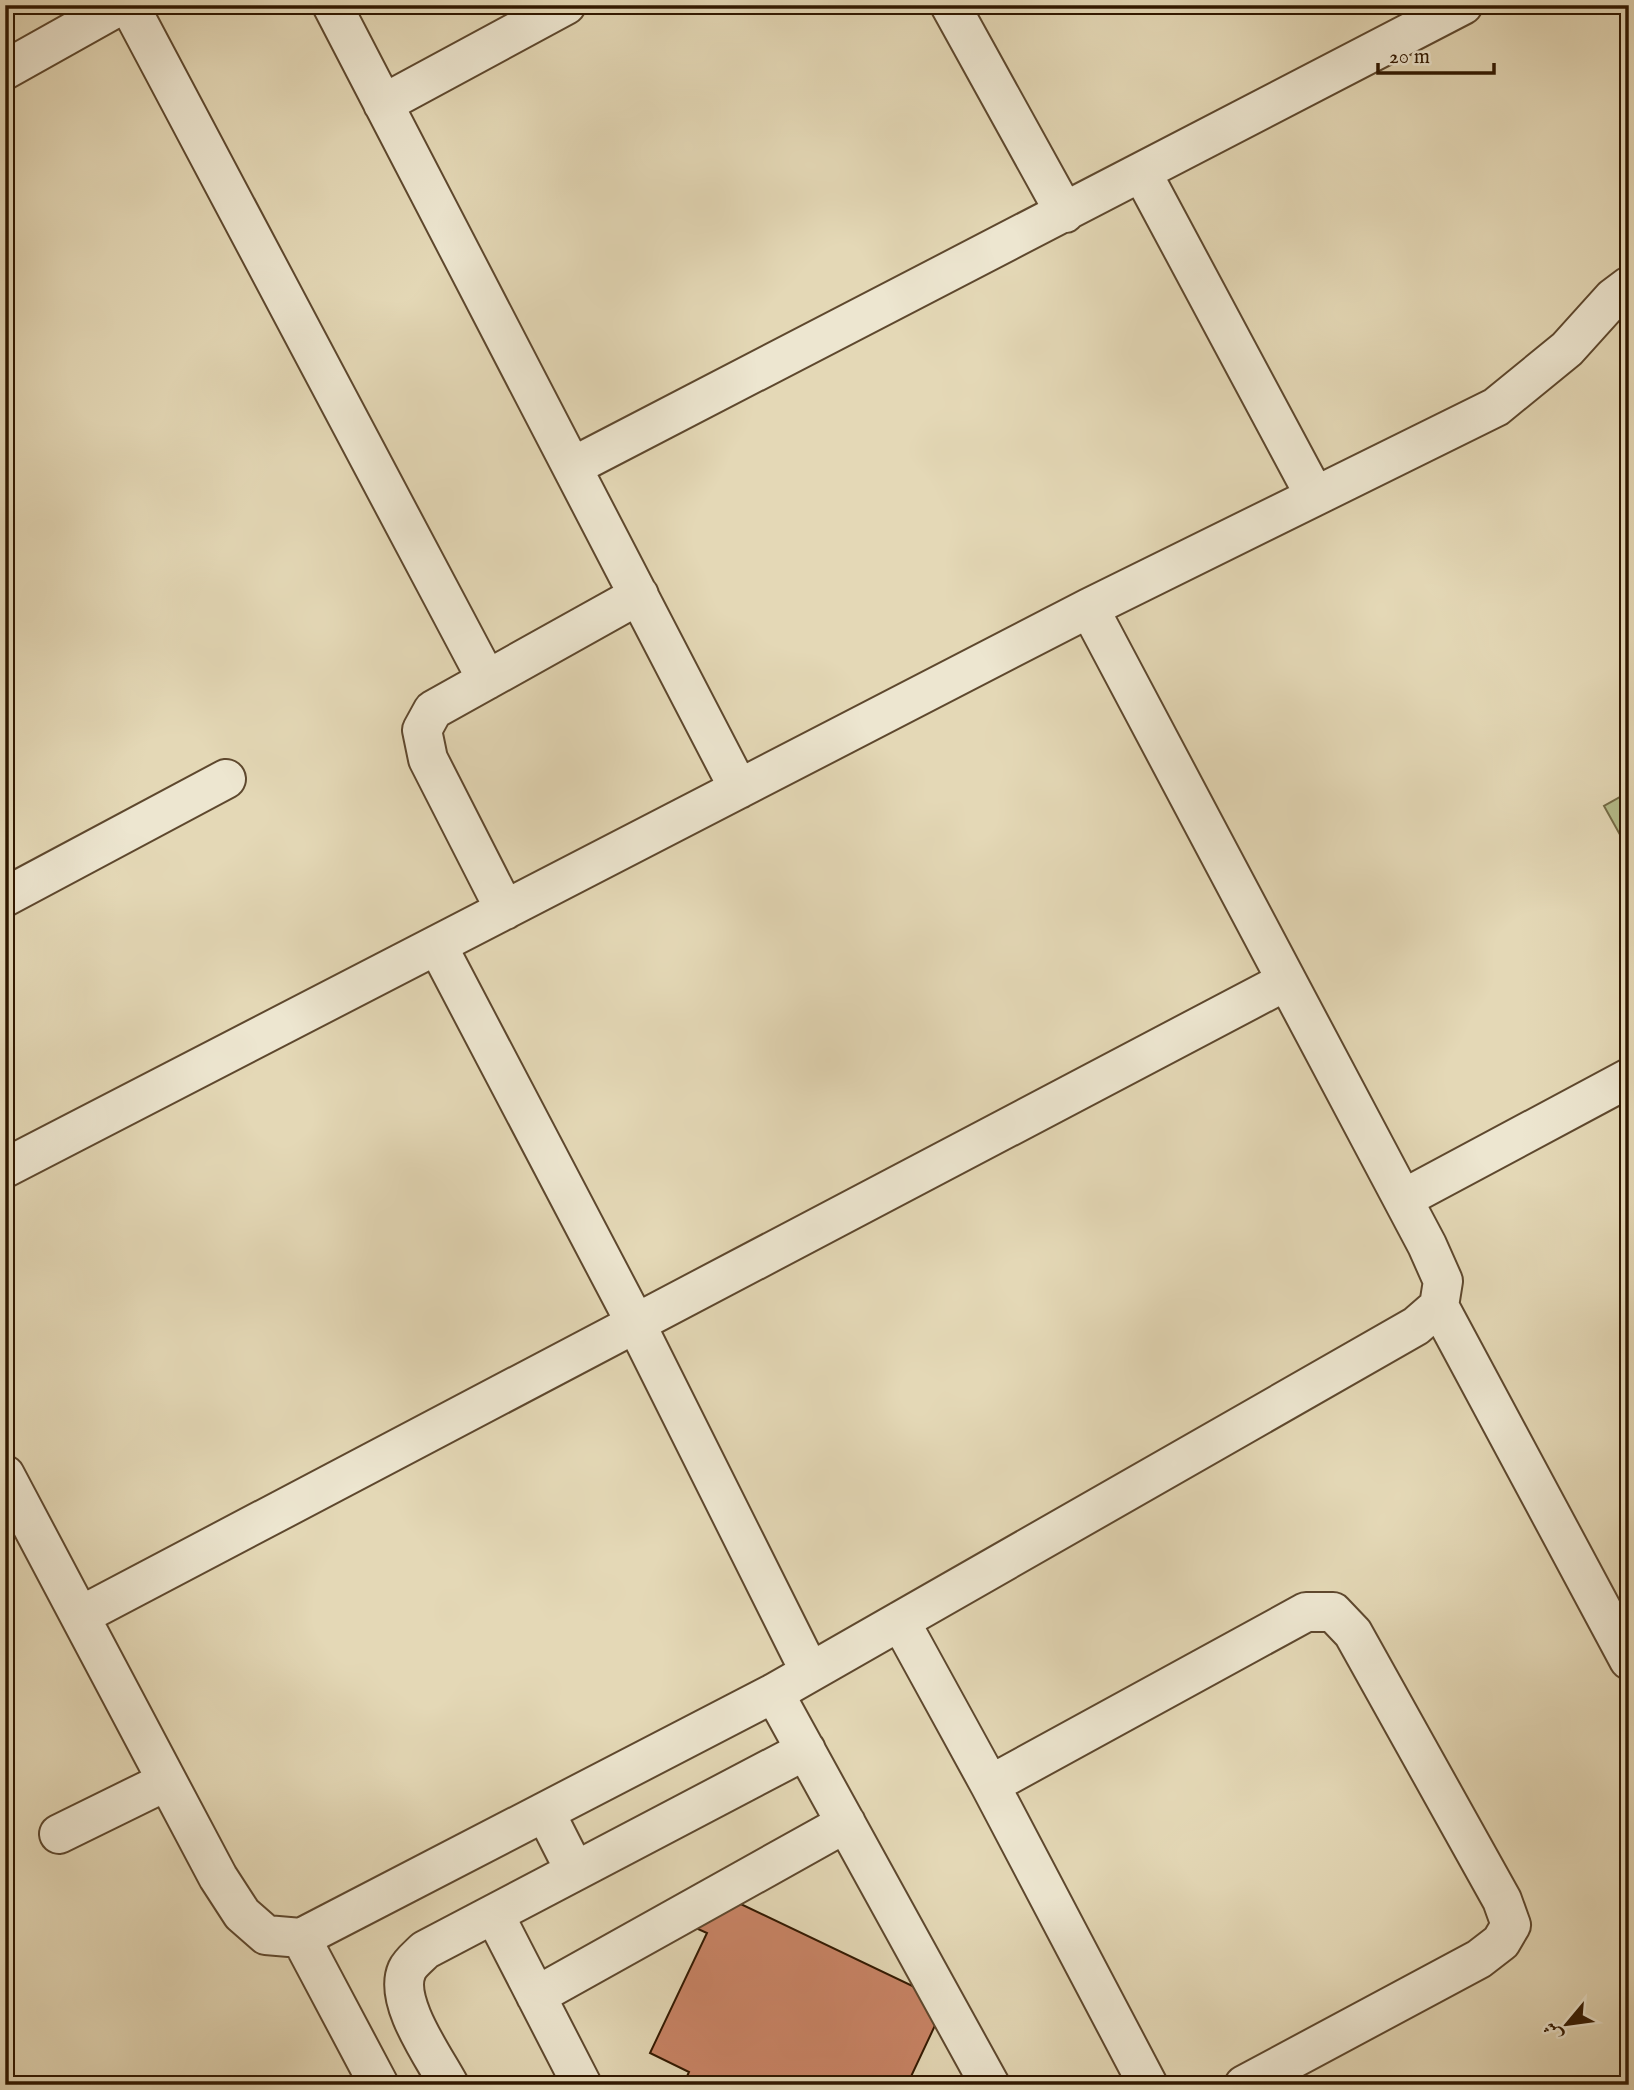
<svg xmlns="http://www.w3.org/2000/svg" width="1634" height="2090" viewBox="0 0 1634 2090" font-family="'IM FELL English',Amiri,serif">
<style>
.green{fill:#b6be8c;stroke:#746b46;stroke-width:2}
.building{fill:#c98466;stroke:#311800;stroke-width:2}
.lines{fill:none;stroke-linecap:round;stroke-linejoin:round}
.minor-casing{stroke:#5e482e;stroke-width:42}
.minor{stroke:#ede6d0;stroke-width:38}
</style>
<rect width="100%" height="100%" fill="#e4d8b6"/>
<filter id="stains"><feTurbulence type="fractalNoise" baseFrequency=".00286" numOctaves="4"/><feColorMatrix values="0 0 0 0 .2 0 0 0 0 .09 0 0 0 0 .02 0 0 0 .5 -.17"/></filter>
<radialGradient id="worn" r=".72"><stop offset=".6" stop-color="#630" stop-opacity="0"/><stop offset="1" stop-color="#630" stop-opacity=".3"/></radialGradient>
<!-- green -->
<path class="green" d="M1629,792V851L1604,806Z"/>
<!-- building -->
<path class="building" d="M705,1887L946,2002L907,2085H683L689,2072L650,2053L707,1933L687,1924Z"/>
<g class="lines">
<!-- minor casing -->
<g class="minor-casing">
<path id="minor" d="M129,5L487,680
M332,5L739,789
M950,5L1065,213
M5,70L121,5
M383,104L566,5
M1142,173L1315,496
M572,467L1463,5
M5,897L226,779
M505,910L428,759L422,730L433,710L639,595
M437,945L636,1324L810,1672
M5,1168L1089,608L1496,407L1567,349L1613,298L1629,286
M1403,1199L1629,1078
M1439,1306L1629,1660
M5,1475L218,1877L242,1914L266,1935L301,1938L774,1693L1416,1326L1439,1306L1443,1281L1427,1245L1089,608
M80,1616L1286,981
M900,1621L990,1785L1148,2085
M774,1693L990,2085
M990,1785L1306,1612H1333L1353,1633L1502,1900L1511,1925L1501,1942L1479,1959L1244,2085
M545,1812L575,1871
M59,1834L167,1781
M494,1914L582,2085
M301,1938L379,2085
M536,1996L846,1823
M449,2085C434,2057 393,2001 407,1970C410,1963 419,1956 425,1950L806,1750"/>
</g>
<!-- minor -->
<use href="#minor" class="minor"/>
</g>
<!-- margin -->
<rect width="1634" height="2090" fill="none" stroke="#e4d8b6" stroke-width="28"/>
<rect x="7" y="7" width="1620" height="2076" fill="none" stroke="#311800" stroke-width="3.5"/>
<rect x="14" y="14" width="1606" height="2062" fill="none" stroke="#311800" stroke-width="2"/>
<!-- north arrow -->
<g transform="translate(1567 2024) rotate(241)" stroke="#ede6d0" stroke-width="5" paint-order="stroke">
<path d="M0-5L12 26L0 18L-12 26Z" fill="#311800"/>
<text y="-10" font-size="19" font-weight="bold" text-anchor="middle" fill="#311800">ش</text>
</g>
<!-- scale -->
<path d="M1378 63v10h116v-10" fill="none" stroke="#311800" stroke-width="3.5"/>
<text x="1389" y="63" font-size="21" fill="#311800" stroke="#ede6d0" stroke-width="5" paint-order="stroke">20 m</text>
<rect width="100%" height="100%" filter="url(#stains)"/>
<rect width="100%" height="100%" fill="url(#worn)"/>
</svg>
